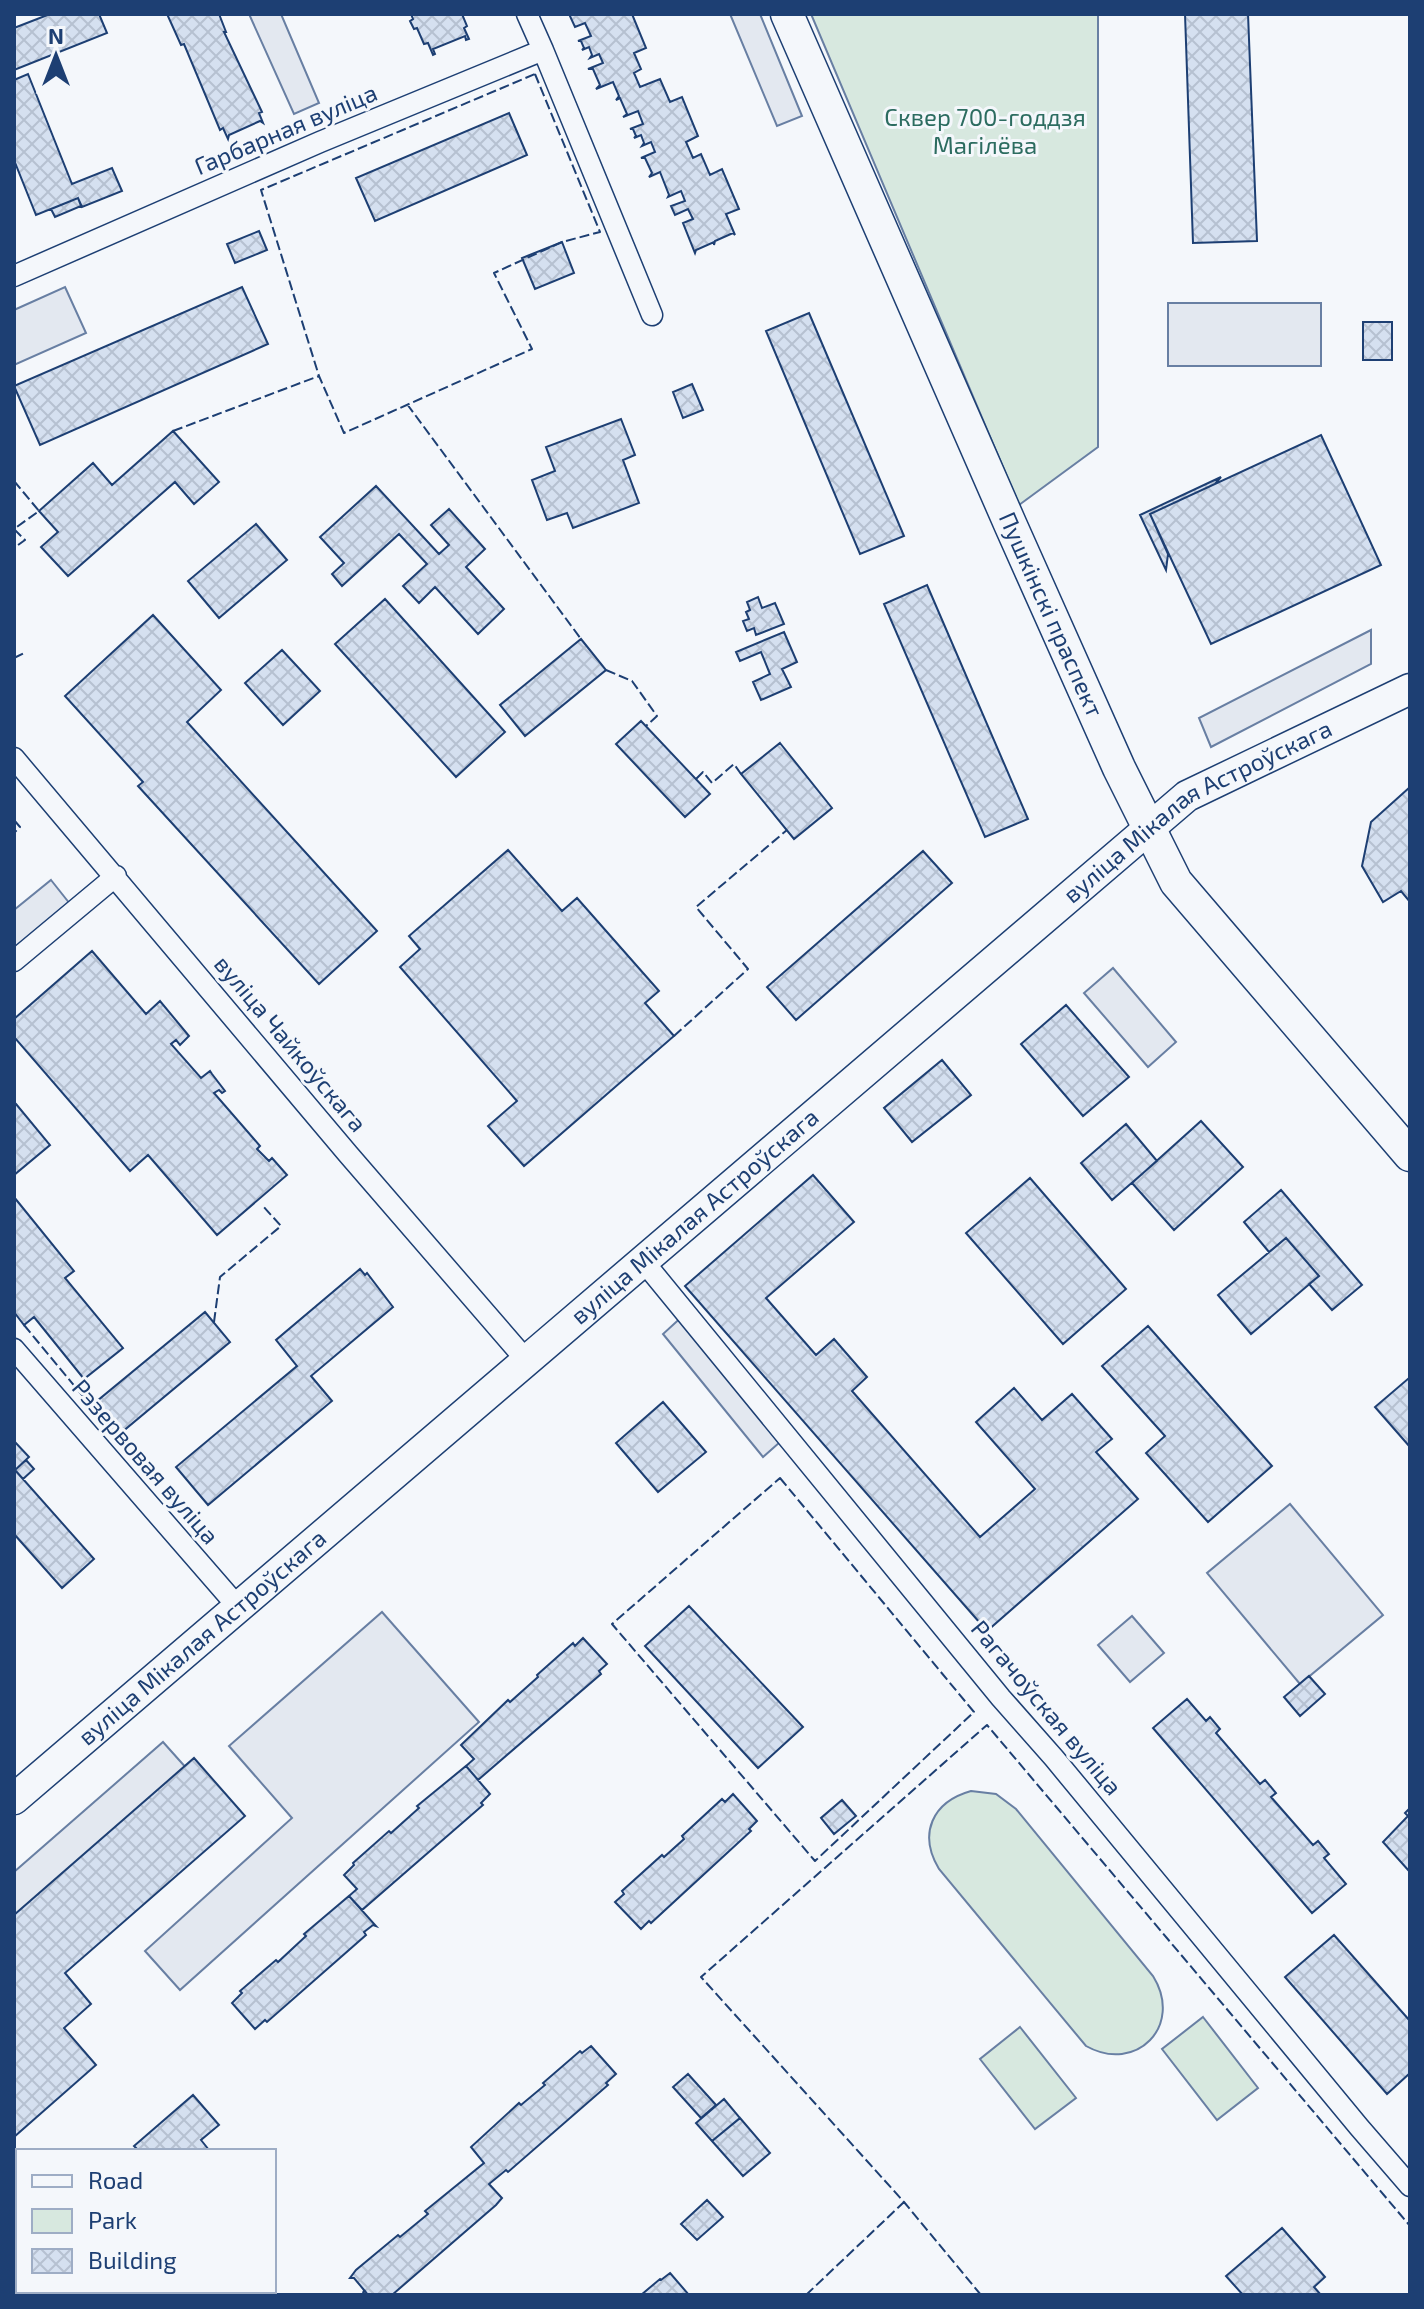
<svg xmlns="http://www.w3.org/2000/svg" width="1424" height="2309" viewBox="0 0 1424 2309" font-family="'Exo 2',sans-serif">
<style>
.park{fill:#d7e8df;stroke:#687fa3;stroke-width:2}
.parking{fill:#e3e8f0;stroke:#687fa3;stroke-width:2}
.building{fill:url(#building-cross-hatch);stroke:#1d3f73;stroke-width:2}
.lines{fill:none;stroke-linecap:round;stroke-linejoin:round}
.street-casing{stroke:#1d3f73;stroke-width:23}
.secondary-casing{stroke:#1d3f73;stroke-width:33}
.primary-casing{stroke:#1d3f73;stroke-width:35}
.street{stroke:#f4f7fb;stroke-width:20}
.secondary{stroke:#f4f7fb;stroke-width:30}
.primary{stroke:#f4f7fb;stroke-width:32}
.fence{stroke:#1d3f73;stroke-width:2;stroke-dasharray:10 4;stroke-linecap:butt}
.labels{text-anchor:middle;stroke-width:6;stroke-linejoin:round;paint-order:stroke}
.park-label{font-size:24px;fill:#2c6c60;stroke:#f4f7fb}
.street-label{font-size:24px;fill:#1d3f73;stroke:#f4f7fb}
</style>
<defs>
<pattern id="building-cross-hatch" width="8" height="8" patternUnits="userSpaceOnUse" patternTransform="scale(2)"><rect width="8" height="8" fill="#d5e0f0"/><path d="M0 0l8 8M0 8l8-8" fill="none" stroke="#b6c1d1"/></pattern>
</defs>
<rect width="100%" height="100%" fill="#f4f7fb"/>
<!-- park -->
<path class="park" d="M811,14H1098V447L1019,505Z
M971,1791L996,1794L1016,1809L1153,1976C1184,2026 1136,2074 1086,2046L939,1869C918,1834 932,1802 971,1791Z
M1203,2017L1258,2088L1217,2120L1162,2049Z
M1020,2027L1076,2098L1035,2129L980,2059Z"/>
<!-- parking -->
<path class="parking" d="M249,14H281L319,103L294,114Z
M730,14H760L802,116L777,126Z
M65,287L86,333L14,365V310Z
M1168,303H1321V366H1168Z
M1371,630V664L1211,747L1199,718Z
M51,880L74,909L14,958V910Z
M1113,968L1176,1042L1148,1067L1084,993Z
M686,1313L788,1435L763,1457L663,1334Z
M1290,1504L1383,1615L1300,1684L1207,1573Z
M382,1612L479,1722L180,1990L145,1951L292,1818L229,1746Z
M1132,1616L1164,1653L1130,1682L1098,1645Z
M163,1742L188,1770L14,1922V1872Z"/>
<!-- building -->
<path class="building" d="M50,14H99L107,33L14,70V28Z
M167,14H219L226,32H224L262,112L259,113L263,123L260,121L229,135L228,139L223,128L220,130L184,44L181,45Z
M411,14H462L467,26L464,28L469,39L466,40L465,36L433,49L435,54L433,55L428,43L424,44L417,28L414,29L410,21L413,19Z
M569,14H632L646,48L634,53L641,69L634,73L640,87L660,79L670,102L682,97L698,136L686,142L693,158L701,154L710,175L722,169L739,209L726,214L735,235L733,233L715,241L714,245V242L696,250L695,253L683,223L693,219L688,209L675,215L671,206L685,201L681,191L668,197L669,195L660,172L649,177L652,173L645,158H641L655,152L651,142L642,146L644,143L641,135L634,138L636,136L633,129H630L643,124L638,111L623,117L627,114L620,98L616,100L619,96L613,82L596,89L600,85L593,69H588L603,63L599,54L590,58L592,55L589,47L582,50L584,48L581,41H578L591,36L585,23L575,27Z
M1185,14H1248L1257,241L1193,243Z
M28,74L72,184L112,168L122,191L82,207L78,198L36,215L14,160V80Z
M509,113L527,155L375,221L356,178Z
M78,198L81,206L55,217L51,209Z
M259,231L267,250L235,263L227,244Z
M562,242L574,273L535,289L522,258Z
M242,287L268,344L40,445L14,386Z
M809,313L904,536L860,554L766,331Z
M1363,322H1392V360H1363Z
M692,384L703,410L683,418L673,392Z
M621,419L635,455L623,460L639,503L573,528L567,513L547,520L532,480L555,471L546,447Z
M173,431L219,482L194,504L175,482L68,576L41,547L58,532L39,511L93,463L112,485Z
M1321,435L1381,565L1211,644L1150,514Z
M1221,477L1215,484L1150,514L1168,554L1166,570L1140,515Z
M376,486L439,554L449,545L431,525L449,509L485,549L466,567L504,609L478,634L435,587L419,603L403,586L427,564L399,534L342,586L332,574L344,563L320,537Z
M256,524L287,560L219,618L188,581Z
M927,585L1028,819L985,837L884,604Z
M758,597L762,608L775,603L784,624L756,635L754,628L747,631L743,621L749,619L746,612L750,610L747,602Z
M385,599L505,732L456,777L335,644Z
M153,615L221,690L187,722L377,931L319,984L138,786L143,782L65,696Z
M784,632L797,662L782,669L791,687L761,700L753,682L770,674L761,652L740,661L736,652Z
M581,639L606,670L525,736L500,705Z
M282,650L320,691L283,725L245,683Z
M641,721L710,794L685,817L616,744Z
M780,743L832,808L794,839L741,774Z
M1410,787V902L1401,891L1383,902L1362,866L1371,822Z
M508,850L562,911L577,898L659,991L645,1003L674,1036L524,1166L488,1126L517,1101L400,967L420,949L409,936Z
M923,851L952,883L796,1020L767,987Z
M92,951L146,1014L160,1001L189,1036L180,1045L176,1040L171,1044L201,1078L210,1071L212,1074L225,1091L222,1093L219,1090L214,1093L260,1146L257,1149L269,1161L272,1158L287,1175L217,1235L148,1155L130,1171L14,1037V1019Z
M1066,1005L1129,1077L1083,1116L1021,1044Z
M942,1060L971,1095L912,1142L884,1108Z
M16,1104L50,1145L14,1175V1105Z
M1201,1121L1243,1167L1174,1230L1132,1183Z
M1126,1124L1157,1161L1112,1200L1081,1163Z
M813,1175L854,1222L766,1298L816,1355L834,1339L867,1377L852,1391L980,1537L1035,1489L976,1422L1014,1388L1042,1420L1072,1394L1112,1439L1096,1452L1138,1499L987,1631L685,1286Z
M1030,1178L1126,1289L1063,1344L966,1233Z
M1281,1190L1362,1285L1332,1310L1309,1284L1319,1276L1286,1238L1269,1252L1244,1222Z
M14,1197L74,1271L65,1278L123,1348L84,1379L34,1317L24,1325L14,1312Z
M1286,1238L1319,1276L1251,1334L1218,1295Z
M360,1269L365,1275L367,1273L393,1307L311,1376L332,1401L208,1505L176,1467L297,1366L276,1340Z
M205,1312L230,1342L116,1437L91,1406Z
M1148,1326L1272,1466L1208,1522L1146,1453L1165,1436L1102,1366Z
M1409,1378L1410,1379V1447L1375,1407Z
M663,1402L706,1452L658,1492L616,1443Z
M14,1441L29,1457L15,1470L94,1559L62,1588L14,1534Z
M26,1460L34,1469L23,1479L15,1470Z
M689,1606L803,1727L758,1768L645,1646Z
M583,1638L607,1664L599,1671L601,1674L478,1780L466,1766L474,1759L461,1745L508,1700L510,1702L538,1677L537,1675L573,1643L575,1646Z
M1309,1676L1325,1694L1300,1716L1284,1697Z
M1187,1699L1206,1721L1210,1717L1220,1729L1216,1733L1260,1784L1265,1780L1276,1793L1271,1797L1313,1845L1318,1841L1329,1854L1324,1858L1346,1884L1312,1913L1153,1728Z
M194,1758L245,1816L65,1973L91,2004L64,2028L96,2065L14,2137V1915Z
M466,1766L490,1794L481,1803L483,1805L362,1910L349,1896L357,1889L344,1875L354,1865L353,1863L389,1831L391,1833L419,1808L417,1806Z
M733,1794L757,1821L749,1829L751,1831L651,1923L649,1921L641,1929L615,1902L624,1894L622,1891L662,1855L664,1857L684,1839L682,1836L722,1799L725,1802Z
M842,1800L856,1816L834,1834L821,1818Z
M1410,1808V1870L1409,1871L1383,1842L1408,1816L1405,1813Z
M349,1896L376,1926L373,1925L364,1932L366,1935L267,2022L265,2020L255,2029L232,2003L242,1993L240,1991L276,1960L278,1962L306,1936L304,1934Z
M1334,1935L1410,2021V2073L1387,2094L1285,1977Z
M591,2046L616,2074L606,2083L608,2085L508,2172L506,2170L489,2184L502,2198L496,2205L392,2295H368L365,2291L363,2293L364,2290L354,2278H350L356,2270L398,2235L400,2237L428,2214L425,2211L484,2163L471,2147L519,2103L521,2105L545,2085L543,2083L580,2051L582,2053Z
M688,2074L716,2105L701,2118L673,2087Z
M193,2095L219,2125L201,2140L209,2150L139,2151L134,2146Z
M724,2099L740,2118L712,2141L696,2123Z
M740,2118L770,2153L743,2176L712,2141Z
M707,2200L723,2217L697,2240L681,2224Z
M1282,2228L1325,2277L1314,2287L1321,2295H1243L1226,2276Z
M670,2273L689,2295H641L660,2279L661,2280Z
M28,2291H83L87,2295H31Z"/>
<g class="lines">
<!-- street casing -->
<g class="street-casing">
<path id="street" d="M543,50L652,315
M14,276L320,142L543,50L527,14
M14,758L348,1154L527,1361
M14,961L116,876
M644,1262L1001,1698L1054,1758L1359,2127L1410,2186
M14,1349L238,1607"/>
</g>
<!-- secondary casing -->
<g class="secondary-casing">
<g id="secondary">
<path id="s1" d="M14,1799L1187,796L1410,689"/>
</g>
</g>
<!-- primary casing -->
<g class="primary-casing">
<g id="primary">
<path id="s2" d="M787,14L1011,526L1119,768L1176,882L1410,1155"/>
</g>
</g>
<!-- street -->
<use href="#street" class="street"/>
<!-- secondary -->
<use href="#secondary" class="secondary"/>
<!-- primary -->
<use href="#primary" class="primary"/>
<!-- fence -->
<path class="fence" d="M535,74L600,232L562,242L494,273L532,349L344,433L319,376L261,190Z
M407,404L581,639
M173,431L319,376
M14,481L39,511L14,529L25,540L14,548
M14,658L24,653
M606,670L632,681L657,716L646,726
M696,779L703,772L712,783L734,764L741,774
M14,820L20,827L14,833
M674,1036L748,969L696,907L787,830
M214,1322L220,1277L281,1226L262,1205
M24,1325L91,1406
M780,1478L974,1712L815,1861L612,1624Z
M806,2295L904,2202
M981,2295L904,2202L701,1977L987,1725L1410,2226"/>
</g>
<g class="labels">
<!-- park labels -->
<g class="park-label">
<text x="985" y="126">Сквер 700-годдзя<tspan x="985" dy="28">Магілёва</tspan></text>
</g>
<!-- street labels -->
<g class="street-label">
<text transform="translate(286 130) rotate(-23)" y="8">Гарбарная вуліца</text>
<text dy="8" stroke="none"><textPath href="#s2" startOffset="656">Пушкінскі праспект</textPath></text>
<text dy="8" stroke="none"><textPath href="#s1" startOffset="1544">вуліца Мікалая Астроўскага</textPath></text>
<text transform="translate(290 1044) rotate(50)" y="8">вуліца Чайкоўскага</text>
<text dy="8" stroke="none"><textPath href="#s1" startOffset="896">вуліца Мікалая Астроўскага</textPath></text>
<text transform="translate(145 1462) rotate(49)" y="8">Рэзервовая вуліца</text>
<text dy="8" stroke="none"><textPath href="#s1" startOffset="248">вуліца Мікалая Астроўскага</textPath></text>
<text transform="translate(1046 1708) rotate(50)" y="8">Рагачоўская вуліца</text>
</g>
</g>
<!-- border -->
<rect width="1424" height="2309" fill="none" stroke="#1d3f73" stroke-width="32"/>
<!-- legend -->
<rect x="16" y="2149" width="260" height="144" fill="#f4f7fb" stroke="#9eadc5" stroke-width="2"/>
<rect x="32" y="2175" width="40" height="12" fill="#f4f7fb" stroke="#9eadc5" stroke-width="2"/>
<text x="88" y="2189" font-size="24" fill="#1d3f73">Road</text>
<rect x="32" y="2209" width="40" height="24" fill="#d7e8df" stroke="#9eadc5" stroke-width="2"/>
<text x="88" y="2229" font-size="24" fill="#1d3f73">Park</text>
<rect x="32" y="2249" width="40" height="24" fill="url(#building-cross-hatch)" stroke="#9eadc5" stroke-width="2"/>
<text x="88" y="2269" font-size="24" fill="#1d3f73">Building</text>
<!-- north arrow -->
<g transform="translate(56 56)" stroke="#f4f7fb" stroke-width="6" paint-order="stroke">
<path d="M0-6L14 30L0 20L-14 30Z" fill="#1d3f73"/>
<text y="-12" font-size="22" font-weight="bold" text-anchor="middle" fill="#1d3f73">N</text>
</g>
</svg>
